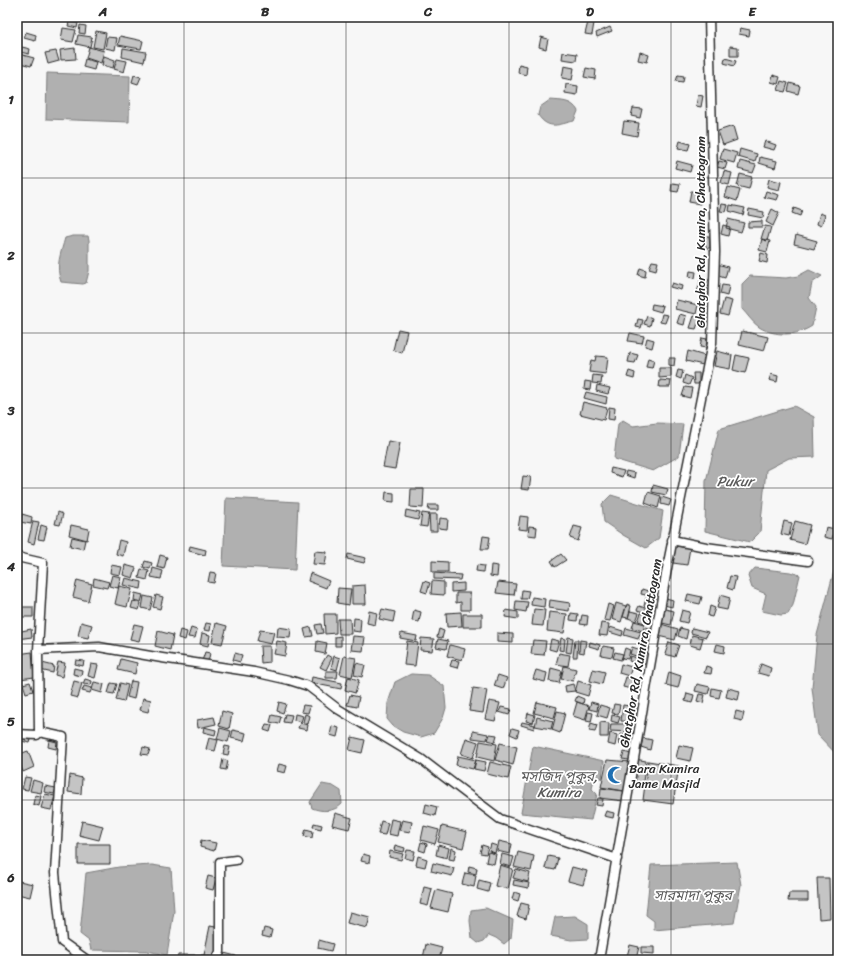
<svg xmlns="http://www.w3.org/2000/svg" width="855" height="977" viewBox="0 0 855 977" font-family="Sriracha,'Noto Sans Bengali',sans-serif">
<style>
.water{fill:#b0b0b0;stroke:#7b7b7b}
.building{fill:#c4c4c4;stroke:#2b2b2b}
.lines{fill:none;stroke-linecap:round;stroke-linejoin:round}
.minor-casing{stroke:#2b2b2b;stroke-width:11}
.minor{stroke:#fff;stroke-width:8}
.grid{fill:none;stroke:#2b2b2b;stroke-width:1;stroke-opacity:0.55}
.labels{text-anchor:middle;stroke-width:3.5;stroke-linejoin:round;paint-order:stroke}
.street-label{font-size:13px;fill:#2b2b2b;stroke:#fff}
.poi-label{font-size:13px;fill:#2b2b2b;stroke:#fff;text-anchor:start}
.water-label{font-size:14px;font-style:italic;fill:#5a5a5a;stroke:#fff}
.neatline{fill:none;stroke:#2b2b2b;stroke-width:1.5}
.grid-label{font-size:13px;text-anchor:middle;font-weight:bold;fill:#2b2b2b}
</style>
<rect width="100%" height="100%" fill="#f7f7f7"/>
<filter id="ink" filterUnits="userSpaceOnUse"><feTurbulence type="fractalNoise" baseFrequency=".025" numOctaves="2"/><feDisplacementMap in="SourceGraphic" scale="8" xChannelSelector="R" yChannelSelector="G"/><feConvolveMatrix kernelMatrix="1 2 1 2 8 2 1 2 1" color-interpolation-filters="sRGB"/></filter>
<g filter="url(#ink)">
<!-- water -->
<path class="water" d="M47,73L130,76L129,122L46,119Z
M550,100C561,101 572,100 578,111L574,121C559,124 549,131 538,115L540,107Z
M73,236H88L89,240V271L86,283L83,284L61,282C55,266 61,253 65,238Z
M809,270L822,276L812,283L809,298L816,307L812,326C797,336 775,337 759,327C752,322 747,314 742,309V284L750,276L786,278L798,276Z
M794,406L814,417L815,457L789,458L766,470L760,532L750,542L705,531L706,481L719,429Z
M623,420L633,426L657,423L683,424L679,456L653,471L614,459L618,424Z
M611,495L663,511L659,538L646,548L623,535L604,522L602,504Z
M226,498L298,502L295,570L223,566Z
M838,556V756L818,735L812,688L817,635Z
M755,568L790,572L800,575L793,605L788,614L781,615L762,611L766,594L752,588L748,576Z
M411,674L428,675L444,686L446,708L443,718L434,733L421,737L403,732L393,726L387,719L388,703L395,682Z
M533,746L604,761L602,778H594L592,789L597,794L591,820L521,813Z
M322,784L333,786L341,791L342,804C334,812 322,812 312,808L310,802Z
M737,862L741,885L734,923L654,930V921L646,915L651,865Z
M152,865L171,868L174,911L167,955L147,951L91,950L89,941L80,934L86,873L119,867Z
M486,908L513,920L511,938L504,944L496,938L489,935L484,941L478,943L472,938L470,921L471,910Z
M575,916L588,924V939L571,940L551,936L555,917Z"/>
<!-- building -->
<path class="building" d="M69,22L78,23L77,28L68,26Z
M588,22L594,23L592,35L585,34Z
M80,25L86,26L85,34L79,33Z
M610,27L612,31L597,37L596,33Z
M63,28L76,30L73,42L61,40Z
M740,28L750,30L749,36L739,34Z
M96,31L106,33L103,49L93,47Z
M26,32L36,35L35,41L24,38Z
M78,35L92,37L90,47L76,44Z
M120,36L143,41L141,49L118,45Z
M107,37L117,38L115,50L105,48Z
M541,37L548,39L546,49L539,47Z
M730,46L738,47V56H730Z
M22,47L30,49L29,54L20,52Z
M89,47L104,51L101,63L86,58Z
M75,48L76,59L61,60L60,50Z
M123,48L146,52L144,62L122,57Z
M56,51L59,61L48,64L45,53Z
M563,52L577,54L576,61L562,59Z
M640,52L649,55L647,62L638,60Z
M19,54L34,58L31,66L17,62Z
M104,56L115,60L113,68L102,65Z
M725,58L736,61L734,66L724,63Z
M85,59L96,62L94,70L83,67Z
M117,59L127,61L124,72L114,69Z
M519,64L527,66L526,75L518,73Z
M564,66L574,68L572,80L562,78Z
M586,68L596,70L595,79L584,77Z
M134,75L141,77L138,84L132,82Z
M678,75L684,76L683,82L676,81Z
M773,75L780,77L778,84L771,82Z
M781,81L788,83L785,92L778,90Z
M790,83L800,86L798,94L788,91Z
M566,84L578,86L577,95L565,93Z
M698,95L703,96L701,107L696,106Z
M633,108L642,109L640,118L631,116Z
M624,121L639,123L637,136L622,133Z
M733,126L737,140L723,145L718,131Z
M680,141L690,144L688,150L678,148Z
M765,141L776,145L774,150L763,147Z
M723,149L737,153L734,163L720,159Z
M740,149L757,154L755,162L738,157Z
M760,157L777,161L775,168L759,163Z
M677,161L692,165L690,172L675,168Z
M719,161L727,163L725,169L717,167Z
M740,161L756,165L753,173L738,169Z
M724,171L732,173L729,185L721,183Z
M740,174L752,177L749,189L737,186Z
M769,179L781,182L779,190L767,187Z
M672,183L680,184L678,192L671,191Z
M728,187L740,190L737,201L725,197Z
M691,191L702,193L700,204L689,202Z
M766,191L779,195L777,200L764,197Z
M722,204L728,205L726,212L720,211Z
M730,205L745,208L743,215L729,211Z
M794,208L802,211L800,216L792,213Z
M749,209L764,212L763,218L748,215Z
M772,209L779,213L773,226L766,222Z
M820,213L825,215L821,226L817,224Z
M728,219L744,223L741,232L726,228Z
M762,221V227H748V222Z
M723,225L730,227L728,236L721,234Z
M765,226L771,227L767,241L761,239Z
M796,235L817,241L814,249L794,244Z
M705,236H709L710,248H706Z
M762,239L770,241L767,252L759,250Z
M761,253L768,255L767,263L759,261Z
M652,261L658,262L656,270L649,268Z
M717,264L728,267L725,278L715,275Z
M640,268L646,270L645,277L638,275Z
M690,271L696,272L695,278L689,277Z
M701,278L712,281L710,287L699,284Z
M672,283L682,286L681,290L670,287Z
M722,285L729,286L727,296L720,294Z
M699,286L710,290L708,295L697,292Z
M724,299L732,301L728,316L720,314Z
M677,300L698,305L696,314L675,309Z
M652,304L663,306L661,312L651,309Z
M662,314L668,315L665,323L660,322Z
M680,314L686,316L684,325L677,323Z
M647,316L652,318L650,326L644,324Z
M694,316L700,318L696,329L690,328Z
M638,319L643,320L641,328L636,327Z
M398,329L407,331L402,353L393,350Z
M742,331L768,337L764,351L739,345Z
M630,333L644,336L642,343L628,341Z
M647,338L654,340L652,348L645,346Z
M702,338L707,339L706,348L700,347Z
M688,351L705,356L703,365L686,361Z
M717,351L732,355L730,369L714,366Z
M630,353L638,355L635,363L628,362Z
M736,355L749,358L745,373L733,370Z
M596,356L608,357L606,374L589,372L591,360L595,361Z
M648,358L654,360L652,368L646,367Z
M669,358H675L674,366L669,365Z
M659,368H671V377L659,378Z
M678,370L683,371L681,379L676,377Z
M629,371L635,373L634,379L627,377Z
M693,373H699V384H694Z
M771,374L778,376L777,382L769,380Z
M593,375L602,376L601,384L592,383Z
M685,375L692,378L689,385L683,383Z
M660,380L671,381L670,387H659Z
M585,381L591,382L590,390L584,389Z
M597,385L610,388L608,394L596,391Z
M685,387L692,388L690,398L682,396Z
M586,392L607,397L606,404L584,398Z
M583,402L607,408L604,420L580,414Z
M609,407L615,408L614,420L608,419Z
M388,441L400,443L395,469L383,467Z
M611,468L624,471L622,477L610,473Z
M626,471L635,473L634,478L625,475Z
M523,476L531,477L529,490L521,489Z
M653,485L668,489L666,495L652,492Z
M411,489H424L423,508L410,507Z
M386,492L394,493V502L385,501Z
M648,492L661,496L658,508L645,503Z
M662,497L671,500L669,506L661,504Z
M429,505H438V510H428Z
M406,510L420,513L418,520L405,517Z
M58,512L63,514L60,525L55,524Z
M422,513L429,514L427,527L420,526Z
M22,514L32,517L31,524L20,522Z
M429,514H437V531H430Z
M520,516L528,517L527,530L518,529Z
M440,518L448,519L447,529L439,528Z
M33,521L39,522L34,544L28,542Z
M784,521L792,523L789,536L781,534Z
M795,521L810,525L805,544L790,540Z
M41,525L47,527L44,540L38,539Z
M71,525L89,529L87,540L69,535Z
M529,526L537,527L536,536L528,535Z
M574,526L582,528L578,541L570,538Z
M826,527L835,529L832,539L824,537Z
M483,536L490,537L488,549H481Z
M72,537L85,540L83,549L70,546Z
M119,540L126,542L123,556L116,554Z
M190,546L206,550L205,555L189,551Z
M676,546L690,548L687,565L673,563Z
M315,551L327,552L325,565L313,564Z
M348,554L366,558L364,563L347,559Z
M561,554L566,560L555,567L551,561Z
M160,555L167,557L164,569L157,567Z
M145,561L152,563L150,569L143,567Z
M432,561L448,562V572H432Z
M111,565L122,567L120,575L110,573Z
M125,565L136,568L133,578L123,575Z
M477,565L484,566L483,572L476,571Z
M491,565L498,566L497,577L490,576Z
M153,568L163,571L161,579L151,577Z
M141,569L149,571L147,580L139,578Z
M210,572L216,573L214,583L208,582Z
M310,573L329,581L326,588L308,581Z
M434,573L461,575L460,580L434,579Z
M112,575L121,577L118,588L109,586Z
M730,576L736,577L733,590L727,588Z
M94,578L109,582L107,588L93,585Z
M125,578L142,582L141,589L123,585Z
M77,580L92,584L88,601L73,597Z
M424,581L430,583L427,593L421,591Z
M432,581L444,582V595L431,594Z
M498,582L516,584L514,595L496,593Z
M464,583V591L451,592V584Z
M365,585L366,604H352V586Z
M119,586L132,589L127,607L115,604Z
M338,588L351,589L349,605L337,603Z
M642,589L651,592L650,596L641,594Z
M522,590L529,591L527,599H521Z
M135,593L143,595L141,602L134,600Z
M456,593H470V610H461V602L456,603Z
M688,594L702,597L700,604L686,601Z
M156,595L163,597L160,609L153,607Z
M720,595L730,598L727,610L717,608Z
M144,596L153,598L150,610L142,608Z
M532,597L545,599L544,607L531,605Z
M646,598L654,600L652,609L644,606Z
M666,598L673,600L672,607L664,605Z
M550,600L570,603L569,611L549,608Z
M133,601L141,603L139,610L131,608Z
M516,601L528,602L526,612L515,610Z
M616,603L626,606L621,622L612,619Z
M608,604L614,606L610,621L604,620Z
M627,604L631,606L628,618L623,617Z
M639,606L652,610L650,614L637,610Z
M710,606L715,608L712,617L708,616Z
M22,607H33V617H22Z
M382,609L395,612L393,622L379,619Z
M534,609L545,610L543,626L532,625Z
M665,609L674,611L671,625L662,623Z
M414,610L421,612L419,622L412,621Z
M506,610L518,612V619L505,617Z
M682,610L690,612L687,623L679,621Z
M369,611L377,613L375,625L367,623Z
M630,611L639,613L636,621L628,618Z
M461,612L462,626L447,627L446,613Z
M549,612L567,614L564,633L547,631Z
M571,613L578,614L577,621L570,620Z
M641,613L650,615L648,624L638,621Z
M324,614H336V633L325,634Z
M463,614H482V627H463Z
M582,615L588,616L587,625L580,624Z
M354,618L361,619L360,632L353,631Z
M338,619H350L351,634H339Z
M634,621L645,624L643,631L632,628Z
M81,622L92,625L88,638L78,636Z
M206,623L211,624L210,631L204,630Z
M216,623L227,626L222,644L212,642Z
M601,623L609,624L607,636L599,635Z
M134,624L143,626L139,641L130,639Z
M321,624L323,633L317,634L315,625Z
M661,624L678,629L675,640L658,636Z
M278,627L291,629L290,638L277,637Z
M311,627L313,636L306,637L304,629Z
M610,627L623,631L622,636L609,632Z
M646,627L653,629L651,638L643,636Z
M191,628L197,630L195,638L188,637Z
M626,628L641,632L638,639L624,635Z
M680,628L688,630L686,639L678,636Z
M692,628L708,632L706,637L691,633Z
M31,629L32,637L17,639V632Z
M439,629L444,631L442,638L437,637Z
M180,630L187,632L185,640L178,638Z
M260,630L274,632L271,644L257,641Z
M158,631L173,635L170,650L155,646Z
M202,633L210,635L208,646L200,644Z
M401,633L417,636L416,641L400,638Z
M497,633L513,634V643L497,642Z
M692,635L703,638L700,648L690,645Z
M341,636V646H335V637Z
M353,636L365,637L363,651L351,650Z
M568,637L573,638L571,653L566,652Z
M641,637L648,638L646,646L639,644Z
M421,638L434,639L432,651L420,650Z
M561,638L565,639L564,651L559,650Z
M438,639L448,641L446,649L436,647Z
M551,639L559,641L556,651L549,649Z
M533,640L546,641L544,655L531,654Z
M575,640H578L577,657H573Z
M580,640L586,641L584,653L579,652Z
M277,641L287,643L285,656L274,654Z
M317,641L327,643L325,654L316,652Z
M407,641L418,643L415,666L404,665Z
M590,642L600,645L599,649L589,646Z
M669,642L679,645L675,657L665,654Z
M647,644L653,645L647,665L642,663Z
M717,644L725,646L724,653L715,651Z
M450,645L465,649L462,660L447,656Z
M260,646H270V662L261,663Z
M603,646L614,648L612,657L601,655Z
M632,647L644,651L642,658L630,654Z
M625,648L630,650L628,659L622,658Z
M32,652L34,677L20,679L18,654Z
M205,652L210,653L208,663L202,661Z
M615,652L623,654L621,660L613,658Z
M235,653L242,655L240,662L233,660Z
M559,653L570,655L568,666L556,664Z
M327,655L332,658L326,670L320,667Z
M334,656L340,658L337,670L331,668Z
M344,656L356,658L352,677L340,674Z
M630,656L641,659L640,664L629,661Z
M121,659L137,663L135,674L118,670Z
M76,660L84,661L83,666L75,664Z
M452,660L459,661L457,668L450,666Z
M58,662L65,663L62,677L55,675Z
M42,663L54,666L53,673L40,670Z
M356,663L365,665L362,677L354,675Z
M91,664L98,665L95,678L88,676Z
M621,664L632,667L629,676L619,673Z
M761,664L771,668L769,676L758,673Z
M564,666L576,669L573,681L561,679Z
M706,666L712,668L711,674L704,673Z
M74,668L82,670L81,676L73,674Z
M551,668L562,671L559,683L549,681Z
M593,669L605,672L602,684L590,681Z
M536,670L547,673L545,682L533,679Z
M326,671H338L337,678H326Z
M669,672L681,676L678,688L666,685Z
M498,675L507,678L503,689L494,686Z
M312,677L342,683L341,689L311,683Z
M348,677L359,680L355,693L345,690Z
M626,677L638,681L635,690L623,687Z
M85,679L92,681L91,685L83,684Z
M74,681L82,683L78,698L70,696Z
M131,681L137,682L134,699L127,697Z
M578,681L591,685L588,696L575,692Z
M30,682L33,691L26,693L23,684Z
M94,682L104,684L102,693L92,690Z
M111,683L117,684L114,694L108,693Z
M120,683L128,685L124,702L116,700Z
M573,684L575,691L566,692L565,686Z
M697,684L710,687L708,694L695,691Z
M84,686L92,688L90,693L82,691Z
M473,688L487,690L483,713L469,711Z
M712,688L721,690L719,698L711,696Z
M728,688L740,691L738,700L726,697Z
M687,693L694,695L692,703L685,701Z
M699,694L705,695L703,703L697,701Z
M350,695L359,697L357,707L347,705Z
M577,696L584,699L583,704L575,701Z
M143,698L151,700L148,712L140,710Z
M489,701L500,703L495,721L485,719Z
M279,702L286,704L283,713L277,711Z
M537,702L557,707L554,718L534,713Z
M577,702L589,706L585,720L573,716Z
M591,702L598,704L597,711L589,709Z
M614,704L620,705L618,714L612,713Z
M303,705L310,706L308,713L301,712Z
M600,705L610,708L607,718L597,715Z
M623,705L636,707L634,722L621,721Z
M501,707L511,709L509,715L499,712Z
M222,711L232,714L229,729L219,726Z
M557,711L565,713L560,733L552,730Z
M736,711L744,713L742,721L734,719Z
M588,712L593,713L591,722L586,721Z
M528,713L535,715L533,723L526,721Z
M285,714L292,715L290,723L283,722Z
M295,714L303,716L301,722L294,720Z
M305,714L310,716L308,724L303,722Z
M272,715L281,717L279,724L270,722Z
M612,715L620,717L618,723L611,721Z
M214,717L216,724L198,728L197,720Z
M537,717L553,721L551,729L535,726Z
M522,722L535,725L534,729L521,725Z
M600,722L609,723L608,737H600Z
M300,723L308,725L307,730L298,728Z
M591,723L597,725L595,732L589,731Z
M266,724L272,725L270,732L264,730Z
M611,724H629V732L610,731Z
M332,726L339,728L337,737L330,735Z
M204,727L216,730L215,735L203,732Z
M220,728L231,731L228,742L217,739Z
M512,728L519,730L517,737L510,734Z
M233,730L246,733L244,741L231,738Z
M473,731L488,734L487,740L472,738Z
M610,733L617,735L615,746L608,744Z
M490,734L497,735L495,742L488,740Z
M621,734L631,737L629,746L619,744Z
M17,736L31,740L30,743L17,740Z
M352,737L365,740L362,753L349,750Z
M209,738L218,740L215,751L206,749Z
M466,738L478,742L473,758L461,754Z
M643,738L652,740L650,750L641,747Z
M49,740L57,742L56,749L48,747Z
M480,741L497,744L494,761L477,757Z
M500,743L517,747L513,765L495,760Z
M679,745L693,748L690,761L676,758Z
M225,746L230,747L228,755L223,754Z
M143,747L150,749L148,755L141,754Z
M28,751L34,767L23,772L17,755Z
M624,752L631,754L629,760L622,759Z
M458,756L476,760L473,769L456,765Z
M223,759L228,761L226,770L221,769Z
M635,759L646,761L642,788L631,786Z
M476,760L486,762L484,771L474,769Z
M607,760L631,762L624,791L601,787Z
M648,761L679,766L673,804L643,800Z
M490,762L511,767L508,779L487,774Z
M279,764L287,766L285,773L277,771Z
M70,775L82,778L81,794L68,792Z
M25,777L31,778L28,790L22,789Z
M33,780L43,783L41,793L30,791Z
M45,786L56,788L54,794L44,792Z
M601,788L624,791L623,801L600,798Z
M45,794L55,796L51,810L41,808Z
M35,795L41,796L39,806L33,804Z
M598,798L603,799L602,806L596,805Z
M426,804L437,807L435,816L424,813Z
M606,811L614,813L613,818L604,816Z
M335,813L352,818L349,829L332,825Z
M391,819L400,821L397,836L388,834Z
M402,820L412,822L410,832L399,830Z
M82,821L103,826L99,840L79,835Z
M381,821L388,823L385,835L378,834Z
M314,823L322,825L321,829L313,827Z
M424,826L439,830L435,844L421,840Z
M442,826L467,832L463,848L438,842Z
M306,829L313,831L312,838L304,836Z
M201,840L216,843L214,851L200,847Z
M499,841L512,844L510,854L497,851Z
M421,842L427,844L425,852L419,850Z
M78,844H110V864H78Z
M491,844L497,846L495,853L489,851Z
M395,845L405,848L404,852L394,850Z
M438,845L449,848L447,858L436,855Z
M482,845L488,847L486,854L480,853Z
M451,848L456,850L454,860L449,859Z
M407,850L415,851L413,860L405,858Z
M390,851L403,854L401,860L389,857Z
M488,852L496,854L494,864L486,862Z
M518,852L534,856L531,871L514,867Z
M363,854L370,856L369,863L361,861Z
M502,854L514,857L511,867L500,864Z
M418,856L427,859L425,867L416,865Z
M548,856L558,858L555,870L545,868Z
M433,863L454,868L452,876L431,871Z
M500,865L513,869L508,889L495,886Z
M469,866L477,868L476,874L468,872Z
M572,867L587,871L583,885L568,881Z
M516,869L530,873L528,882L513,878Z
M465,873L476,875L474,887L462,884Z
M208,876L216,878L213,890L205,888Z
M817,878H829L830,918L819,919Z
M479,880L490,883L488,892L477,889Z
M514,880L529,883L528,888L513,885Z
M19,881L33,884L30,897L17,894Z
M424,887L432,889L428,906L420,904Z
M436,890L452,894L448,912L431,908Z
M514,892L520,894L518,901L512,899Z
M789,893H808V901H788Z
M521,903L529,905L526,919L517,916Z
M350,912L370,917L367,928L347,923Z
M210,926L221,928L215,959L204,955Z
M264,928L272,930L270,938L262,936Z
M319,940L333,944L331,951L318,948Z
M426,944L442,948L439,960L423,958Z
M630,945L639,947L636,959L627,956Z
M641,947H654V954L641,953Z
M224,953L236,956L235,960H223Z
M178,955H204L215,959L177,960Z"/>
<g class="lines">
<!-- minor casing -->
<g class="minor-casing">
<path id="minor" d="M672,540L706,547L808,561
M17,557L43,563L38,650L39,732L37,735L17,734
M38,650L99,647L162,658L254,672L289,680L308,686L338,709L421,759L500,819L617,859
M39,732L63,737L55,873L62,942L87,960
M216,960L220,952V862L236,860
M599,960L668,563L712,343L715,252L709,17"/>
</g>
<!-- minor -->
<use href="#minor" class="minor"/>
</g>
</g>
<!-- grid -->
<path class="grid" d="M184,17V960M346,17V960M509,17V960M671,17V960M17,178H838M17,333H838M17,488H838M17,644H838M17,800H838"/>
<!-- icons -->
<defs>
<g id="mosque-bare" transform="scale(1.38)"><path d="M3.5-4.9A6 6 0 1 0 3.5 4.9A5 5 0 1 1 3.5-4.9Z" fill="#1f6fb2" stroke="#fff" stroke-width="2.5" paint-order="stroke"/></g>
</defs>
<g fill-rule="evenodd">
<use href="#mosque-bare" x="616" y="775"/>
</g>
<g class="labels">
<!-- street labels -->
<g class="street-label">
<text transform="translate(700 232) rotate(-90)" y="5">Ghatghor Rd, Kumira, Chattogram</text>
<text transform="translate(640 653) rotate(-80)" y="5">Ghatghor Rd, Kumira, Chattogram</text>
</g>
<!-- poi labels -->
<g class="poi-label">
<text x="629" y="773">Bara Kumira<tspan x="629" dy="15">Jame Masjid</tspan></text>
</g>
<!-- water labels -->
<g class="water-label">
<text x="735" y="486">Pukur</text>
<text x="559" y="781">মসজিদ পুকুর,<tspan x="559" dy="16">Kumira</tspan></text>
<text x="693" y="900">সারমাদা পুকুর</text>
</g>
</g>
<!-- margin -->
<rect width="855" height="977" fill="none" stroke="#fff" stroke-width="44"/>
<rect x="22" y="22" width="811" height="933" class="neatline"/>
<g class="grid-label">
<text x="103" y="16">A</text>
<text x="265" y="16">B</text>
<text x="428" y="16">C</text>
<text x="590" y="16">D</text>
<text x="752" y="16">E</text>
<text x="11" y="104">1</text>
<text x="11" y="260">2</text>
<text x="11" y="415">3</text>
<text x="11" y="571">4</text>
<text x="11" y="726">5</text>
<text x="11" y="882">6</text>
</g>
</svg>
